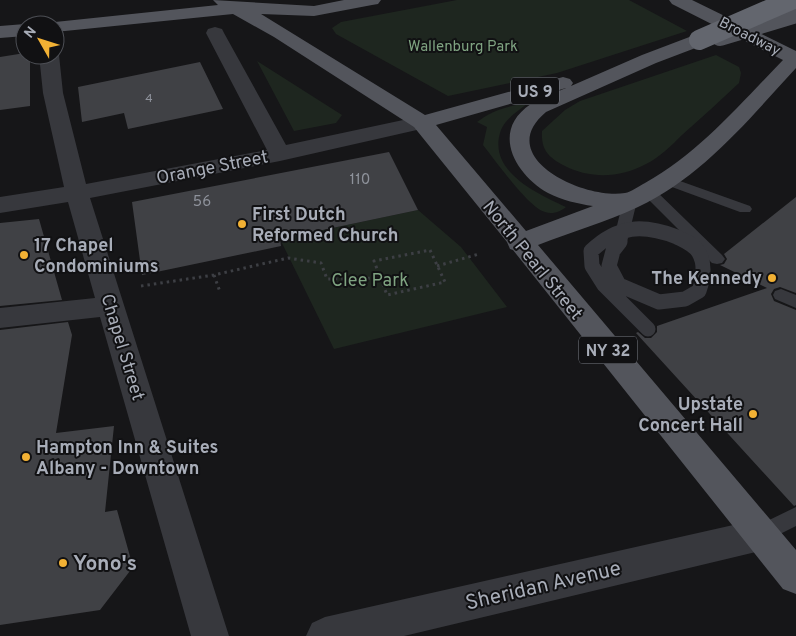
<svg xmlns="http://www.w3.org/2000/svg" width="796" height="636" viewBox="0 0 796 636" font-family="Overpass,sans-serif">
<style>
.green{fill:#1e261f}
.building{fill:#404145}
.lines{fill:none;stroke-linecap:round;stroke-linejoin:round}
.path{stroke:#3d3f44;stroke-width:3;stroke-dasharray:2.5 4;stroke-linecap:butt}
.lane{fill:#37383d;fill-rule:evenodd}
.street{fill:#37383d;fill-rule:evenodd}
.primary{fill:#53555c;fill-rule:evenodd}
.lane-bridge{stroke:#37383d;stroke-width:15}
.primary-bridge{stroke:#53555c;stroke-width:20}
.highway-bridge{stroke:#63666e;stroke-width:20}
.poi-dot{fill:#f2b134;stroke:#111113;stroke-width:2}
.labels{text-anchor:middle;stroke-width:4;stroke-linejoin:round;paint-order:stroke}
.far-number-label{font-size:12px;fill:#8e929b}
.far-street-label{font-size:15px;fill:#a8adb8;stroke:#111113}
.far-park-label{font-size:15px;fill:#7fa381;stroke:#111113}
.number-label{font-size:15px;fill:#8e929b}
.shield{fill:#111113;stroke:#7b7e86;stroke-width:1}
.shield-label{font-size:16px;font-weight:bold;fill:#a8adb8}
.street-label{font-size:18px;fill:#a8adb8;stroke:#111113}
.poi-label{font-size:18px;font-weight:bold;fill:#a8adb8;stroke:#111113;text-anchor:start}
.park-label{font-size:18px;fill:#7fa381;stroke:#111113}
.near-poi-label{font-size:21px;font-weight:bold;fill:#a8adb8;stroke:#111113;text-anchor:start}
.near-street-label{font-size:21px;fill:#a8adb8;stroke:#111113}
</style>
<rect width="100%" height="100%" fill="#161618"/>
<!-- green -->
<path class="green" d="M457,0H629L687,31L557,73L448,96L336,34L332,28L341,22Z
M716,55L739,67L741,73L739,83C720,101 701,118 682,135C672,145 659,158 646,164C621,178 590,179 565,166C548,157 541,150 542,131L565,110L580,101Z
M257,61L342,115L336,123L294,131Z
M528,103C518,111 505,119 501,130C486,171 538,194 566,207C561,211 553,215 545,212C528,207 495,160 483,145L487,127L477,122C493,110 508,106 528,103Z
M418,210L461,247L507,307L334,349L280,239Z"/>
<!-- building -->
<path class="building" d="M25,53L30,55V106L0,110V57Z
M200,62L223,109L128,129L124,113L82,122L78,87Z
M389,152L418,210L280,239L281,246L142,275L132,202Z
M796,197V293L780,287L774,289L771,294L774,301L796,310V505L794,506L636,333L638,332L645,338H651L657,332V326L767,288L720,265L724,264L727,259L724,254Z
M39,219L62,300L0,306V223Z
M68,322L72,335L56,433L114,426L105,512L117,510L133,567L100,610L0,625V330Z"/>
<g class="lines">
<!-- path -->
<path class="path" d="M430,250L445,282L387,295L374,261Z
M437,266L479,254
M214,275L220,292
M141,286L214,275L288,258L321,263L327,279L381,278"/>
<!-- lane -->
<path class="lane" d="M666,176L750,206L752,209L750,212H740L661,183L659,180Z
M648,187L653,188L722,255L725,259L722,263L717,264L712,263L643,194L641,191L643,188Z
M630,196L635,198L637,201L627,242L625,246H615L613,242L623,201L625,198Z
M781,289L796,295V308L775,299L773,295L775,291Z
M796,507V526L760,544L753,542L750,535L753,528Z"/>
<!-- street -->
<path class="street" d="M215,27L222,29L224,33L286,145L422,116L430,117L433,122L430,127L280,161L90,198L229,636H191L100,317L0,328V308L95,298L68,202L0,213V197L64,187L43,93L39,55H55V51L59,55L63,93L86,184L267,150L206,33L208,29Z
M760,519L772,524L777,535L772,546L760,551L404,636H306L312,623L325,617Z"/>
<!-- primary -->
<path class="primary" d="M213,0L314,6L344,0H381L378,4L372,5L314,16L261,14L425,115L563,77L570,79L573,83L571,86L642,55L692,36L699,34L706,36L708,40L706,44L656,63L546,112C492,157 584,200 625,193C631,192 639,186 645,183C699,153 740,104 783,60L672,4L669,0H692L796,51V68C749,119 702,177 638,207C606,222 571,232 538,245L796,550V594L783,589L513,250L510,249L507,242L414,127L274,37L233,14L55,32V25H47L55,22L218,5ZM566,88C555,93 541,97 531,104C490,131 515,174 548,193C562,200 578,204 593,206L526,231L436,125Z
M25,24L27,25H25V36L0,38V26Z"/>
<!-- lane-bridge -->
<path class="lane-bridge" d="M620,242L613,251L609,266L619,285L659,302L685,299L699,291C703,279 706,265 699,253C695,245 685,241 677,237C643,224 618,225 591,251L592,266L604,285L648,329"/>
<!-- primary-bridge -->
<path class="primary-bridge" d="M720,36L796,13"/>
<!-- highway-bridge -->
<path class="highway-bridge" d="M699,40L791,0"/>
</g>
<!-- markers -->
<g class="poi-dot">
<circle cx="242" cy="224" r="5"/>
<circle cx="24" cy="255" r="5"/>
<circle cx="772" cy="278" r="5"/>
<circle cx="753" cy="414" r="5"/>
<circle cx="26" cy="457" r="5"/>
<circle cx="63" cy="563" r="5"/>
</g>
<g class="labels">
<!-- far-number labels -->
<g class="far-number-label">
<text x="149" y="102">4</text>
</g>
<!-- far-street labels -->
<g class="far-street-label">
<text transform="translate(750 36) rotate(27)" y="5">Broadway</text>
</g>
<!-- far-park labels -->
<g class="far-park-label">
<text x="463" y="51">Wallenburg Park</text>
</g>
<!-- number labels -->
<g class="number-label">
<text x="360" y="184">110</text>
<text x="202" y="206">56</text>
</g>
<!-- shield labels -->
<g class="shield">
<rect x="511" y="77.5" width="48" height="27" rx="4"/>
<rect x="579" y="336.5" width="58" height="27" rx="4"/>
</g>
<g class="shield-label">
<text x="535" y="97">US 9</text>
<text x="608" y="356">NY 32</text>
</g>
<!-- street labels -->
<g class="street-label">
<text transform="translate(212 167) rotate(-11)" y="6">Orange Street</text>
<text transform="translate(533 260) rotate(51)" y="6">North Pearl Street</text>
<text transform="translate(123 347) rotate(73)" y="6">Chapel Street</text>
</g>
<!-- poi labels -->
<g class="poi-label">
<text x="252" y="220">First Dutch<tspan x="252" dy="21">Reformed Church</tspan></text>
<text x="34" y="251">17 Chapel<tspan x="34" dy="21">Condominiums</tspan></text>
<text x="762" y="284" text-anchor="end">The Kennedy</text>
<text x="743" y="410" text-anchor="end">Upstate<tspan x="743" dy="21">Concert Hall</tspan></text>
<text x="36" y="453">Hampton Inn &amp; Suites<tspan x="36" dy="21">Albany - Downtown</tspan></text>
</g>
<!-- park labels -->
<g class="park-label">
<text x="370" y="286">Clee Park</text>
</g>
<!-- near-poi labels -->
<g class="near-poi-label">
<text x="73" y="570">Yono's</text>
</g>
<!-- near-street labels -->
<g class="near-street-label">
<text transform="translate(543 585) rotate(-13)" y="7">Sheridan Avenue</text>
</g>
</g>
<!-- north arrow -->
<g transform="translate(40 40) rotate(309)"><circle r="24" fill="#111113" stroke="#4d4f55"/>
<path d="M0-4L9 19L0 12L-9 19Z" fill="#f2b134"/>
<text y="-8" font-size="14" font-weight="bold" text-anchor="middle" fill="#a8adb8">N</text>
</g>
</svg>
